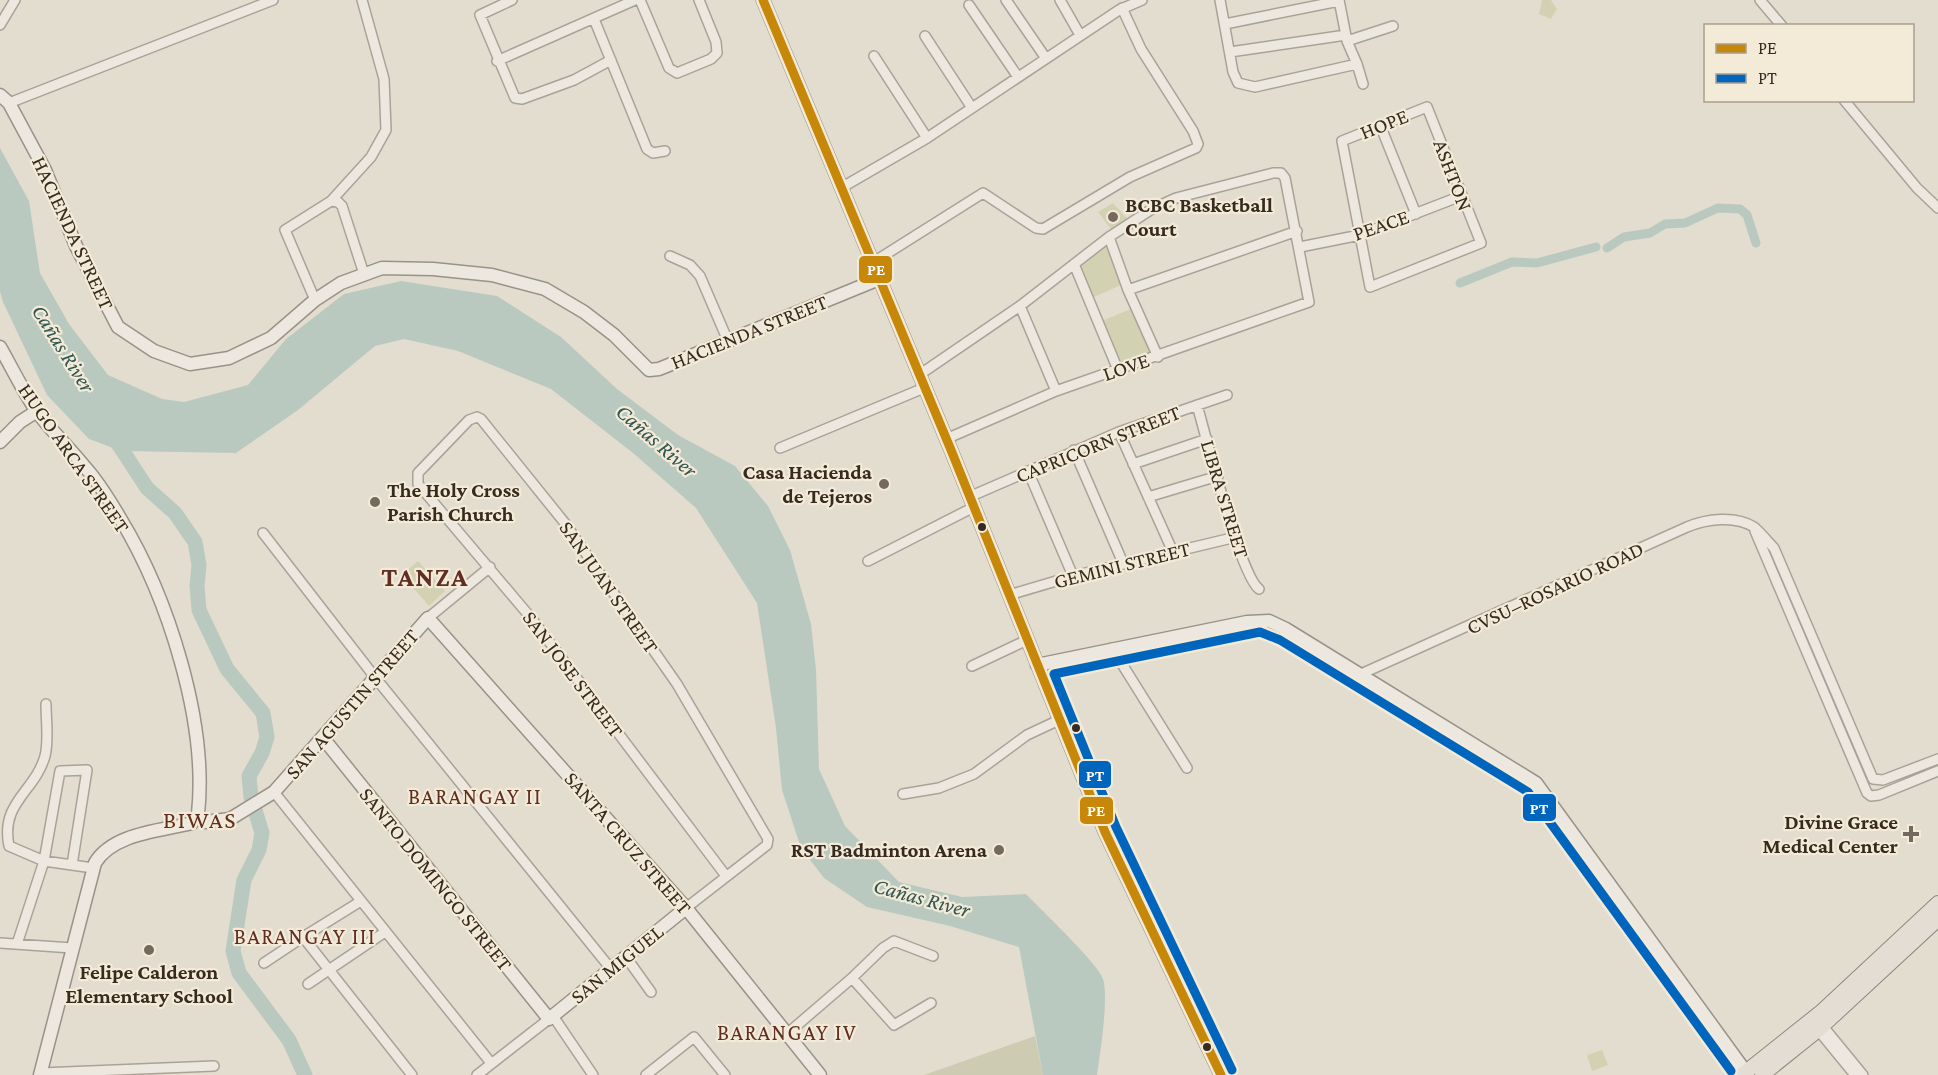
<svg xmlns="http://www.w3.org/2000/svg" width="1938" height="1075" viewBox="0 0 1938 1075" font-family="'Crimson Pro',serif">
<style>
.green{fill:#d2d2b3}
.cemetery{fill:#cdccb2}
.water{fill:#bac9bf}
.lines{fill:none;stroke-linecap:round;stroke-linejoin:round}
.canal{stroke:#bac9bf;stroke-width:9}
.river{stroke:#bac9bf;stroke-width:15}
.street-casing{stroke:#a9a298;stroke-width:12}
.secondary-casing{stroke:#989288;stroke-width:15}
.primary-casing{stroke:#8e887f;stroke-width:16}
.street{stroke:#ece8e0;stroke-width:9}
.secondary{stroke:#ece8e0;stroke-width:12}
.primary{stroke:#e3ddd3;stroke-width:14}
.bus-1-casing{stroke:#f3ead7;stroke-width:14}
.bus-2-casing{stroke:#f3ead7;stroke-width:14}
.bus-1{stroke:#c78708;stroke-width:9}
.bus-2{stroke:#0065bd;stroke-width:9}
.poi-dot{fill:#73695e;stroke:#f3ead7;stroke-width:2}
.bus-dot{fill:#372b21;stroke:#f3ead7;stroke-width:2}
.labels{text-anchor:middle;stroke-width:4.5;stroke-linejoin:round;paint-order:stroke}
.street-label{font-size:21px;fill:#372b21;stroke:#f3ead7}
.poi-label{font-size:21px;font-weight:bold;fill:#372b21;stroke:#f3ead7;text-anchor:end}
.water-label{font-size:22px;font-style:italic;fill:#315653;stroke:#f3ead7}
.neighbourhood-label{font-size:22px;letter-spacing:1.5px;fill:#612e23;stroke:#f3ead7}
.quarter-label{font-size:24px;letter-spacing:1.5px;fill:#612e23;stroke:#f3ead7}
.district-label{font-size:27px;font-weight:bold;letter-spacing:1.5px;fill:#612e23;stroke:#f3ead7}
.line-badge{stroke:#f3ead7;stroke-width:2}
.badge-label{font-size:16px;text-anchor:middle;font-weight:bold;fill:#fff}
</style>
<rect width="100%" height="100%" fill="#e3ddd0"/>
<!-- green -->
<path class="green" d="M1542,0H1551L1557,9L1551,19L1539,14Z
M1113,203L1129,221L1113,232L1098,212Z
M1107,241L1121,285L1092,298L1079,264Z
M1133,308L1151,351L1120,363L1102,321Z
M418,561L445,591L429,606L402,575Z
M1602,1050L1608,1065L1592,1071L1587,1055Z"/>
<!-- cemetery -->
<path class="cemetery" d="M1035,1036L1043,1075H924Z"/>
<!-- water -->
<path class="water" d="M0,148L29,201L40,273L69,324L108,375L162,399L184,402L248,385L286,339L344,294L401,281L497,296L561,337L617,389L678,435L735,466L768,506L790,550L811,624L816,670L819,769L845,826L899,882L962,897L1026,894C1040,909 1098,963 1103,979C1109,998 1100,1054 1097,1075H1043L1019,947L950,926L867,907L824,878L801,848L782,790L776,728L757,603L696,508L633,453L551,389L458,351L404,339L375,346L298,410L236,453L121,451L89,439L47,395L3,302L0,292Z"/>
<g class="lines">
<!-- canal -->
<path class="canal" d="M1607,248L1624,237L1650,233L1665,224L1685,223L1718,208L1740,209L1747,215L1756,243
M1460,283L1512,262L1537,263L1596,247"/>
<!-- river -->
<path class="river" d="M111,433L147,488L175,513L195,542L199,565L197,586L199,610L227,669L263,713L267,737L262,753L249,776L251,797L262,833L259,850L244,880L233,951L239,973L289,1040L305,1075"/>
<!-- street casing -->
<g class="street-casing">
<path id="street" d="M512,0L480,15L515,98L522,99L574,80L611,60
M640,0L669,68L677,73L711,59L717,53L716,42L699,0
M1006,0L1045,57
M1060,0L1080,35
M1220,0L1233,72L1238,83L1255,87L1357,64L1347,41L1339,0
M1760,0L1782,26
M969,5L1018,77
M594,19L647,149L653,153L665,151
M1225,24L1339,1
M0,25L15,0
M925,36L972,108
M1347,41L1393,26
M1230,52L1346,35
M874,56L927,138
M497,61L635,0
M1357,64L1363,84
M1844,100L1917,188L1938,208
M9,103L273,0
M1427,107L1481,243L1370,287L1342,141Z
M1380,125L1416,214
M841,188L927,138L1119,10L1142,0
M331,201L371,157L386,130L384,79L362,0
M1109,237L1128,290L1158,357
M1300,247L1360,235L1461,196
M670,256L690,265L700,276L728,341
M872,263L983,193L1036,228L1043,229L1130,177L1196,148L1198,144L1193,131L1141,49L1122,8
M1074,264L1118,370
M1128,290L1297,231
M315,300L285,230L331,201L338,202L342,206L364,274
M1020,306L1056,391
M919,375L1020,306L1109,237L1152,209L1176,198L1273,173H1281L1285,178L1309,302L1056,391L946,439
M1197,405C1206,436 1240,575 1259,589
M1119,432L1173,552
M780,448L924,388
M1074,450L1123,563
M1133,464L1207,439
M1028,471L1073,576
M969,497L1119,432L1227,395
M1148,497L1218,476
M1755,531L1867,793L1871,796L1879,795L1938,771
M263,533L374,676L611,969
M868,561L974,507
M1009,595L1073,576L1236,537
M428,618L490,567
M1112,648L1187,768
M972,666L1027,640
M1361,674L1687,527C1706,519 1735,515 1754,527C1761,533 1768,542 1774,548L1873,779L1883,780L1938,759
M274,792L491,1063
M903,794L939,788L974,774L1027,735L1059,720
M72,865L87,770L60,771L44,861L93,868
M361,901L303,937L412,1075
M686,908L767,845L768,839L677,684L564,522L481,419L477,417L469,420L418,473V484L532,619L726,876
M0,943L72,948
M17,944L44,861L9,846C0,802 35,792 45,756C49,741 46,720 46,704
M626,957L651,992
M264,963L303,937
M852,978L883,948L894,941L933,956
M308,984L385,932
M553,1016L593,1075
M1822,1025L1863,1075
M1818,1030L1855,1075
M788,1033L852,978L894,1025L931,1003
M41,1073L214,1066
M477,1075L549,1019
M646,1075L694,1037L725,1075"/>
</g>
<!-- secondary casing -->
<g class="secondary-casing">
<path id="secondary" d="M763,0L951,450L1105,832L1221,1075
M0,95L9,103L45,170L76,246L118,327L154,351L190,364L229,358L271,338L315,300L341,283L382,268L433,269L492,275L545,289L584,312L614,335L649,370L659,369L879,279
M0,347C12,368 23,391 36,410C50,430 69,447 84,466C98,481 110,501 120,518C168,597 208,722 198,814
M0,442L20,422L37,411
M1037,665L1247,622L1269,621L1286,629L1536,783L1748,1075
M323,738L549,1019L686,908
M205,822L230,819L274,792L428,618L686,908L820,1075
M40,1075L95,863C113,833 161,831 192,823"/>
</g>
<!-- primary casing -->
<g class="primary-casing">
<path id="primary" d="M1742,1075L1821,1012L1938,903
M1762,1075L1818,1030L1938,919"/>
</g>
<!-- street -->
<use href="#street" class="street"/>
<!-- secondary -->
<use href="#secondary" class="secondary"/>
<!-- primary -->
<use href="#primary" class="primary"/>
<!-- bus-1 casing -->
<g class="bus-1-casing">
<path id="bus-1" d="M763,0L951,450L1105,832L1221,1075"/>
</g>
<!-- bus-2 casing -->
<g class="bus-2-casing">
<path id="bus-2" d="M1232,1070L1116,827L1054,674L1260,632L1280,640L1528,792L1731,1071"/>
</g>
<!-- bus-1 -->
<use href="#bus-1" class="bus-1"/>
<!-- bus-2 -->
<use href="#bus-2" class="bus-2"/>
</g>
<!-- markers -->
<g class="poi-dot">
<circle cx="1113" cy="217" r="6"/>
<circle cx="884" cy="484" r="6"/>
<circle cx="375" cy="502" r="6"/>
<path d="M1908 825h6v6h6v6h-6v6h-6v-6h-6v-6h6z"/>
<circle cx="999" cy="850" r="6"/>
<circle cx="149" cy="950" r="6"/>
</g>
<g class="bus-dot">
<circle cx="982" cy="527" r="5"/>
<circle cx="1076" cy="728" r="5"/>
<circle cx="1207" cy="1047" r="5"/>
</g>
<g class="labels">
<!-- street labels -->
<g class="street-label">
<text transform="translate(1384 124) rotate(-22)" y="7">HOPE</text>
<text transform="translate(1453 175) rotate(69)" y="7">ASHTON</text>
<text transform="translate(1381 225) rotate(-19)" y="7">PEACE</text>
<text transform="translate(73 233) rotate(65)" y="7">HACIENDA STREET</text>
<text transform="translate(749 332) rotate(-22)" y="7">HACIENDA STREET</text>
<text transform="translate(1126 367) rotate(-19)" y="7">LOVE</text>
<text transform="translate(1098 444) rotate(-22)" y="7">CAPRICORN STREET</text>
<text transform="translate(74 458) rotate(55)" y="7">HUGO ARCA STREET</text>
<text transform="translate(1225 499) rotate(73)" y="7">LIBRA STREET</text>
<text transform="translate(1122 565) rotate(-14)" y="7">GEMINI STREET</text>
<text transform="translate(609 587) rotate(55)" y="7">SAN JUAN STREET</text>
<text transform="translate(1555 588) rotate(-25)" y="7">CVSU–ROSARIO ROAD</text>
<text transform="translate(573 674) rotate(53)" y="7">SAN JOSE STREET</text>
<text transform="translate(352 704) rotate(-49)" y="7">SAN AGUSTIN STREET</text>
<text transform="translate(628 843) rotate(49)" y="7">SANTA CRUZ STREET</text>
<text transform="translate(436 879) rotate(51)" y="7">SANTO DOMINGO STREET</text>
<text transform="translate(617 964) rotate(-39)" y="7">SAN MIGUEL</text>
</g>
<!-- poi labels -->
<g class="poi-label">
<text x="1125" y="212" text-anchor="start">BCBC Basketball<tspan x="1125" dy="24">Court</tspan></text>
<text x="872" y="479">Casa Hacienda<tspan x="872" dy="24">de Tejeros</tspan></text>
<text x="387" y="497" text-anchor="start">The Holy Cross<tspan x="387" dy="24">Parish Church</tspan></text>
<text x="1898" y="829">Divine Grace<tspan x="1898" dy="24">Medical Center</tspan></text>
<text x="987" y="857">RST Badminton Arena</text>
<text x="149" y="979" text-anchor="middle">Felipe Calderon<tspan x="149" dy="24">Elementary School</tspan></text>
</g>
<!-- water labels -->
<g class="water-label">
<text transform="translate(64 348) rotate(58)" y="8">Cañas River</text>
<text transform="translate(657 440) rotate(41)" y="8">Cañas River</text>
<text transform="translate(922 897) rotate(15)" y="8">Cañas River</text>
</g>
<!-- neighbourhood labels -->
<g class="neighbourhood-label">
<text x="475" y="804">BARANGAY II</text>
<text x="305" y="944">BARANGAY III</text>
<text x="787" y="1040">BARANGAY IV</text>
</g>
<!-- quarter labels -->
<g class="quarter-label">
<text x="200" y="828">BIWAS</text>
</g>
<!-- district labels -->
<g class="district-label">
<text x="425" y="586">TANZA</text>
</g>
</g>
<g class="line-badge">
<rect x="858" y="255" width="35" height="29" rx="6" fill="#c78708"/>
<rect x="1078" y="760" width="34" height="29" rx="6" fill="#0065bd"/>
<rect x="1522" y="793" width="35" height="29" rx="6" fill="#0065bd"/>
<rect x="1079" y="796" width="35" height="29" rx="6" fill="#c78708"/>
</g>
<g class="badge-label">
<text x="876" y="275">PE</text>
<text x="1095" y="781">PT</text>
<text x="1539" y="814">PT</text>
<text x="1096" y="816">PE</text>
</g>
<!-- legend -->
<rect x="1704" y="24" width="210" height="78" fill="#f3ead7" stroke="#a89e8e" stroke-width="1.5"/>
<rect x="1716" y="44" width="30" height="9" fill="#c78708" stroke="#a89e8e" stroke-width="1.5"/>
<text x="1758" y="54" font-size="18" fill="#372b21">PE</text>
<rect x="1716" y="74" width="30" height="9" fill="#0065bd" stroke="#a89e8e" stroke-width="1.5"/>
<text x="1758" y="84" font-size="18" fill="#372b21">PT</text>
</svg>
